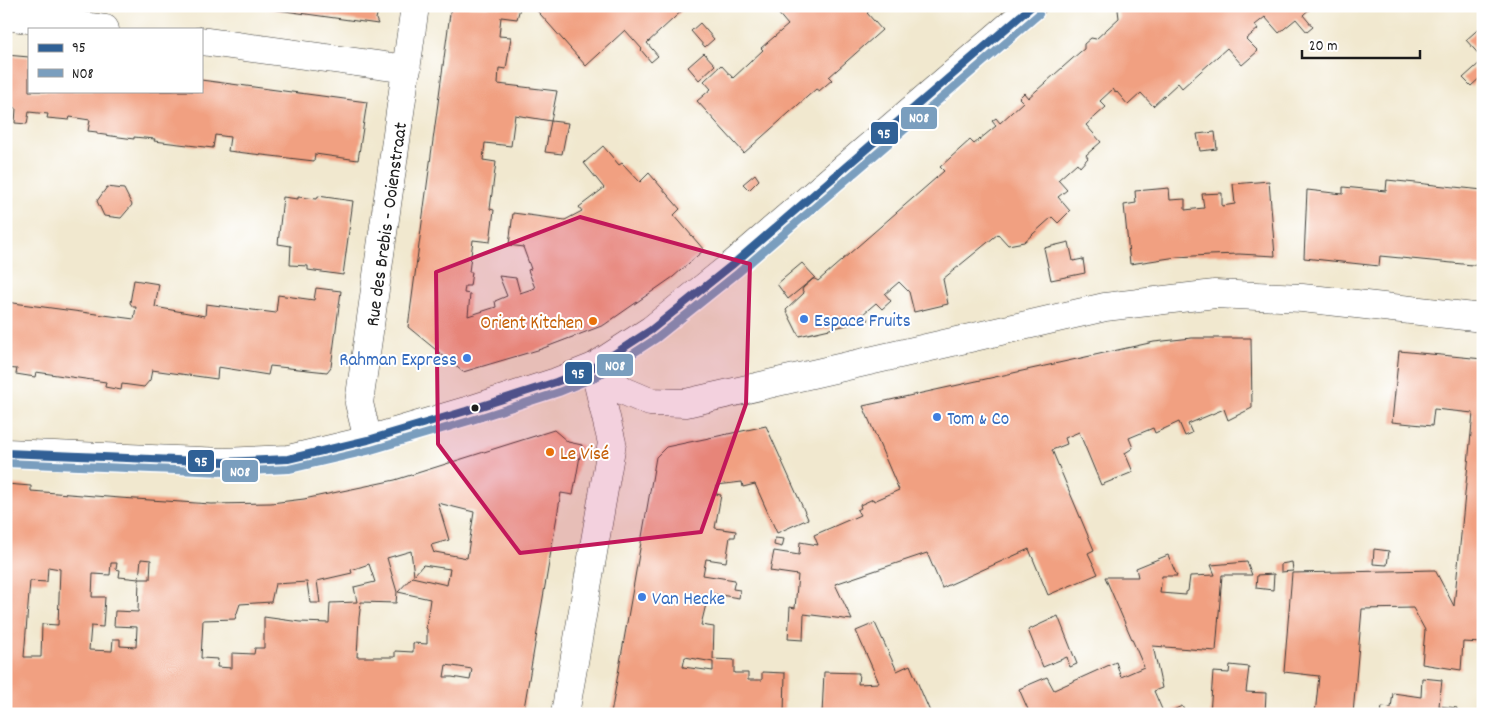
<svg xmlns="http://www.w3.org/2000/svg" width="1489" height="720" viewBox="0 0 1489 720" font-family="Dekko,sans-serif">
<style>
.building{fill:#f1a081;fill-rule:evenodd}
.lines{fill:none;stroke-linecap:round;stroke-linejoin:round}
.minor-casing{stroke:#3c3b37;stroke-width:29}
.minor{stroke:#fff;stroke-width:28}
.bus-1-casing{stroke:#fff;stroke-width:11}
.bus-2-casing{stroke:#fff;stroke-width:11}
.bus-1{stroke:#306196;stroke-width:8}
.bus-2{stroke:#7a9ebe;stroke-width:8}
.marked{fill:#c2185b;fill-opacity:0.2;stroke:#c2185b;stroke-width:4;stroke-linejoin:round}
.shop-dot{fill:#3f7fe0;stroke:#fff;stroke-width:2}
.food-dot{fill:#e8710a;stroke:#fff;stroke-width:2}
.bus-dot{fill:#1c1c1c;stroke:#fff;stroke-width:2}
.labels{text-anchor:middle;stroke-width:4;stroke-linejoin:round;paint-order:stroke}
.street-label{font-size:19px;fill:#1c1c1c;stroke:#fff}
.shop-label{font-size:19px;fill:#366cbe;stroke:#fff;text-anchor:start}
.food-label{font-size:19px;fill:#c56008;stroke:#fff;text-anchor:end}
.line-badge{stroke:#fff;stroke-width:2}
.badge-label{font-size:14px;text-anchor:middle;font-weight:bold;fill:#fff}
</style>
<rect width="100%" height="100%" fill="#fff"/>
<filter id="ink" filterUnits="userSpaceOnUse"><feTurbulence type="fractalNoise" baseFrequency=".02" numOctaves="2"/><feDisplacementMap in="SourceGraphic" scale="10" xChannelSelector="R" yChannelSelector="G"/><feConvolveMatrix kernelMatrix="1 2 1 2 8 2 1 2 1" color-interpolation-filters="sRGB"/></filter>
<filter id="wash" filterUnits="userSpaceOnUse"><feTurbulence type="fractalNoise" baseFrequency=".0096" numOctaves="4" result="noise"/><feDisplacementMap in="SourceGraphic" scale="20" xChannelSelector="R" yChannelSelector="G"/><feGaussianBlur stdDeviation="1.12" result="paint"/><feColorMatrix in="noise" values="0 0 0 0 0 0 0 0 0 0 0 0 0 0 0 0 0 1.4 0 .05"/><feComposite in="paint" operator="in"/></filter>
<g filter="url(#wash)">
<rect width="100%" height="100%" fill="#f1e8cf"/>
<g id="blocks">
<!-- building -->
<path class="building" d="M249,6H379L376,19L378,24Z
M451,6L520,8L517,19L501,17L499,36L511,37L506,69L499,68L498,84L557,91L551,121L515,115L511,146L485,143L483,160L496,162L490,209L494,210L490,242L473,240L469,272H472L470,286H465L464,293L470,294L468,316L496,307L495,301L507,296L499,276L516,278L520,293L535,288L528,270L531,269L523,247L509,245L513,213L565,220L582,211L579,207L604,188L584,163L603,146L619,165L622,163L640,182L649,173L680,209L674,215L704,250L673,277L604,325L541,349L463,372L408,327Z
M533,6H687L647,43L658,56L651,62L641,50L642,49L625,30L586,66Z
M772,6H875L867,13L882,30L829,77L832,80L819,91L816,89L744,153L697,101L711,89L704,81L721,65L733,78L763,50L761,48L788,25Z
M1122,6H1313L1303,15L1313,27L1307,32L1296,19L1279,33L1265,17L1255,25L1258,29L1246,39L1258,51L1242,65L1227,48L1182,88L1178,83L1153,106L1141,93L1128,105L1117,92L1116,93L1113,89L1100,101L1106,107L1086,125L1101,142L1086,155L1088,158L1080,167L1077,163L1058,180L1067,190L1058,197L1070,211L1058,223L1052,217L1024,242L1008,245L998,234L943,279L948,304L914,312L909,292L899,282L885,294L891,301L882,309L876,303L863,314L869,320L799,336L786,310L804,293L802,290L803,288L813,279H815L818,281L944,171L940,167L970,140L974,144L996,126L992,121L996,118L1000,123L1023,102L1019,98L1024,93L1028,98L1080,52L1084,49V44L1091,38L1096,39L1119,18L1118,10Z
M700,23L714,39L705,47L691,31Z
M1483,25V59L1466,40Z
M704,53L715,65L699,80L688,67Z
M6,55L29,57V91H201V80L367,102L358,160L315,154L314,161L228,151L230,137L215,135L213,148L154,141L155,139L144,138L134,137V139L97,134V132L88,131L90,120L70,117L69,120L47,118L48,114L29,112L27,124L15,123L16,108L6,107Z
M1483,60V75L1471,86L1463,78Z
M551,121L568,123L562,154L545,152Z
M1215,132L1217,149L1200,151L1197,134Z
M755,174L759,180L749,190L743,184Z
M1387,180L1483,190V266L1380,256L1379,266L1304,258L1307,190L1343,194V187L1386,191Z
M1269,181L1275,256L1239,254L1210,255L1177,257L1130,264L1124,205L1136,203L1135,191L1169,188L1170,200L1185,199V210L1204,208L1202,194L1222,193V206L1235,204L1233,184Z
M107,187L124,189L132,205L121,218L104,216L97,201Z
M318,196L353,201L343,275L308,270V266L290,265L291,246L278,244L283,197L298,199V197L317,199Z
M1069,242L1073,261L1083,259L1085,273L1051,280L1044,248Z
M802,263L815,277L788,299L777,284Z
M134,280L159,284L155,307L205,316L206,304L276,313L278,295L314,300L316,288L341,291L331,367L327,372L270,366L268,375L218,367L217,379L152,370L150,380L144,387L122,384L121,390L105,387L106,382L36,372L35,377L16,374L17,369L6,368V302L134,319L136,307H133L130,303Z
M1192,338H1251L1252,408L1228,420L1224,409L1188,424L1192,433L1185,436L1179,422L1155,433L1153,428L1129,438L1133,448L1125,453L1133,472L1101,485L1079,432L1065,438L1067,444L1052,450L1094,550L1088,553L1098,574L1048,595L1029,549L942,588L927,553L835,584L852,620L804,614L803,640L788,639L790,607L795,608L798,575L770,571L774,551L799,555L800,542L818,545L814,535L860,515L857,510L861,508L860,505L873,499L874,501L899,490L863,406L1154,342Z
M1399,351L1483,359V643L1463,642L1461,670L1422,664L1425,630L1413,608L1362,609L1353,714H1315L1319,676L1284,672L1292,573L1435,570L1454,606L1473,413L1434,409L1432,426L1392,422Z
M766,426L808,519L777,533L755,484L743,487L742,482L717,485L716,494L721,495L715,528L736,531L735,537H730L726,562L706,559L703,575L735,580L733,589L740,590L739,598L714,594L712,601L707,600L701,625L714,627L713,659L734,660V673H748V680H762V672L785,673L784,714H611L656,457L666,447ZM685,657L713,662V671L683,667Z
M554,430L568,442L582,445L573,495L561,493L523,714H6V484L31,486V491L120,498L211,504L271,503L304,499L395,480ZM438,503L474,512L467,558L435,552L434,553L431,545L449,540ZM411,551L414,575L423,565L450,569L447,585L412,577L398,592L430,599L426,628L427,629V644L413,643V652L395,651V657H357L359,618L361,602L396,603L397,592L387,558ZM141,559L151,560L150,579H139ZM111,563H117L116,569L120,570L119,577L139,579L138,612L115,611L114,626L137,627L136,647L120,646V639H113L112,651L89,650L91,626L103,627L105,597H92L93,574L110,575ZM369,564L375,582L354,587L357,602L330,603L329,623L300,622L264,617V648H255L254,654L232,653V668L217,667L218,659L201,658L203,620L235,619L240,604L271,602L275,584L307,582L310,603H320L317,581L352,573L351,570ZM48,567L60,569L58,625L42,624L41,657H24L30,581L47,582ZM446,665L472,669L470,680L452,677H444Z
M775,538L784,539L782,547L774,545Z
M1374,549L1389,551L1387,565L1373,564Z
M1168,555L1177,576H1162L1160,593L1186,595V592L1188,591L1190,576L1215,575L1211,565L1247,562L1252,575H1222L1216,651L1153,646L1162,688L1154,691L1164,714H1030L1019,689L1047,677L1054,690L1116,662L1121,677L1144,667L1105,577H1138L1136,568Z
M1292,562L1293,571L1281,572V564Z
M1274,574L1273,590L1256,588L1257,575Z
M1058,616L1077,664L1070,667L1067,657L1043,667L1028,630Z
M875,623L897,671L910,665L931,714H822L824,672L859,673L858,684L879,683L856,631Z
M1230,665L1249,667L1246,692L1266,693L1265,714H1210L1213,672L1229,673Z
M1422,678L1442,680L1439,706L1457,708L1456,714H1381L1382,707L1391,708L1393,693L1421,697Z
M1182,706L1186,714H1164Z"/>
</g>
</g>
<g filter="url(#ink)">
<use href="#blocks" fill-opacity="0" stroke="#3c3b37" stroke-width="1"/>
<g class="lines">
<!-- minor casing -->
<g class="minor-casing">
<path id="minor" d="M6,16L105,29
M201,41L407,69
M594,367L624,391L650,402L686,403L1105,307L1215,294L1302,298L1483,318
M368,440L359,403L415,6
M6,453L224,462L288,459L368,440L466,411L556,382L594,367L651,330L732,265L1032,6
M565,714L612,443L594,367"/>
</g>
<!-- minor -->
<use href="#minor" class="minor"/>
<!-- bus-1 casing -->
<g class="bus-1-casing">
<path id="bus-1" d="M6,453L224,462L288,459L368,440L466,411L556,382L594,367L651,330L732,265L1032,6"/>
</g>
<!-- bus-2 casing -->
<g class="bus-2-casing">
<path id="bus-2" d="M6,463L224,472L289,469L371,450L469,421L559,392L598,376L657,338L738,273L1039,14"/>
</g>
<!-- bus-1 -->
<use href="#bus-1" class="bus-1"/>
<!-- bus-2 -->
<use href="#bus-2" class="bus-2"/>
</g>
</g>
<!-- marked area -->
<path class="marked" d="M580,217L750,264L746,404L701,532L520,553L438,444L436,272Z"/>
<!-- markers -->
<g class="shop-dot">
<circle cx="804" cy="319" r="5"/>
<circle cx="467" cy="358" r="5"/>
<circle cx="937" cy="417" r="5"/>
<circle cx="642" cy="597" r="5"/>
</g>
<g class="food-dot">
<circle cx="593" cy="321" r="5"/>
<circle cx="550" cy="452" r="5"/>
</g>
<circle class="bus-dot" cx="475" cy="408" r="4.5"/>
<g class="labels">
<!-- street labels -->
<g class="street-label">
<text transform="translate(385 224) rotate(-82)" y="7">Rue des Brebis - Ooienstraat</text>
</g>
<!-- shop labels -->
<g class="shop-label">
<text x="814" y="326">Espace Fruits</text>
<text x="457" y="365" text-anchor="end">Rahman Express</text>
<text x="947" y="424">Tom &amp; Co</text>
<text x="652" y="604">Van Hecke</text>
</g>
<!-- food labels -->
<g class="food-label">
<text x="583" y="328">Orient Kitchen</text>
<text x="560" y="459" text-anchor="start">Le Visé</text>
</g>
</g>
<g class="line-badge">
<rect x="900" y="106" width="38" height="24" rx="5" fill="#7a9ebe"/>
<rect x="870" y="121" width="29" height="24" rx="5" fill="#306196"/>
<rect x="596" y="353" width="38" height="24" rx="5" fill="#7a9ebe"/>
<rect x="564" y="361" width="29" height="24" rx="5" fill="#306196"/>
<rect x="187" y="449" width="28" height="24" rx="5" fill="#306196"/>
<rect x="221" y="459" width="38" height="24" rx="5" fill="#7a9ebe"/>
</g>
<g class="badge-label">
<text x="919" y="122">N08</text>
<text x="884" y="138">95</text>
<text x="615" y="370">N08</text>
<text x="578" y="378">95</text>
<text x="201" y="466">95</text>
<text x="240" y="476">N08</text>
</g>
<!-- margin -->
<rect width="1489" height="720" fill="none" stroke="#fff" stroke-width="25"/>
<!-- legend -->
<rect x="28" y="28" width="175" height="65" fill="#ffffff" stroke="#a4a4a4"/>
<rect x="38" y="44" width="25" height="8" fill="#306196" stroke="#a4a4a4"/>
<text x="72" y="52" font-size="15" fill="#1c1c1c">95</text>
<rect x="38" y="69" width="25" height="8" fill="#7a9ebe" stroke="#a4a4a4"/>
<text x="72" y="78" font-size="15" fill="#1c1c1c">N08</text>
<!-- scale -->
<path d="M1302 50v8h118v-8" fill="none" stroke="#1c1c1c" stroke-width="2.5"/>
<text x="1309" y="50" font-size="15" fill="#1c1c1c" stroke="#ffffff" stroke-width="4" paint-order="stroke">20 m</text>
</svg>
